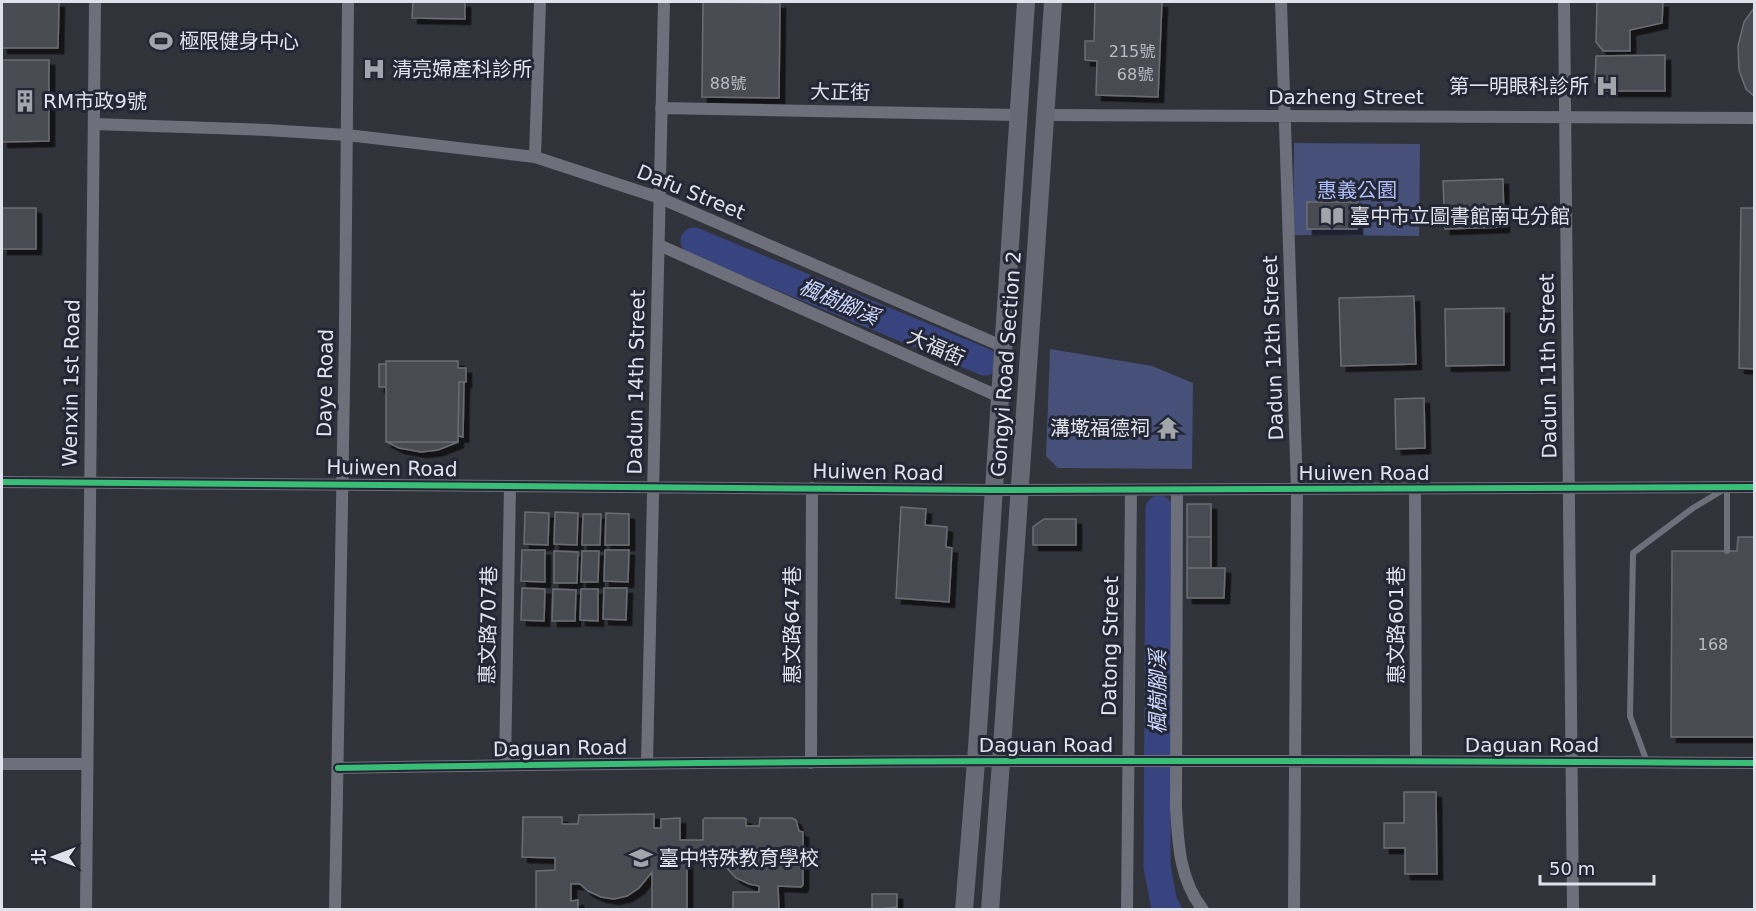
<svg xmlns="http://www.w3.org/2000/svg" width="1756" height="911" viewBox="0 0 1756 911" font-family="'DejaVu Sans','Noto Sans TC',sans-serif">
<style>
.green{fill:#465078}
.lines{fill:none;stroke-linecap:round;stroke-linejoin:round}
.river{stroke:#38447f;stroke-width:27}
.building{fill:#4a4c52;stroke:#6b6d73;stroke-width:1.5;filter:url(#shadow)}
.lane{stroke:#6d6f7a;stroke-width:6}
.street{stroke:#6d6f7a;stroke-width:12}
.secondary{stroke:#676974;stroke-width:18}
.cycleway-casing{stroke:#232634;stroke-width:10}
.cycleway{stroke:#3abd76;stroke-width:6}
.labels{text-anchor:middle;stroke-width:6;stroke-linejoin:round;paint-order:stroke}
.number-label{font-size:16px;fill:#babcc5}
.poi-label{font-size:20px;fill:#e0e2eb;stroke:#232634;text-anchor:start}
.street-label{font-size:20px;fill:#e0e2eb;stroke:#232634}
.park-label{font-size:20px;fill:#aebdf7;stroke:#232634}
.water-label{font-size:21px;font-style:italic;fill:#cbd7fe;stroke:#232634}
</style>
<defs>
<filter id="shadow"><feDropShadow dx="5.5" dy="5.5" stdDeviation="0" flood-color="#0009"/></filter>
</defs>
<rect width="100%" height="100%" fill="#31333a"/>
<!-- green -->
<path class="green" d="M1294,143L1420,144L1419,236L1293,235Z
M1050,349L1152,366L1193,383L1192,469L1058,468L1046,456Z"/>
<g class="lines">
<!-- river -->
<path class="river" d="M694,241L985,362
M1159,509L1157,866L1164,904L1168,910"/>
</g>
<!-- building -->
<path class="building" d="M2,2H59L58,48H2Z
M413,2H465V19L412,18Z
M703,2L780,3L779,98L702,97Z
M1095,2H1162L1158,97L1096,95L1097,61L1085,60V41H1094Z
M1597,2H1663L1662,23L1630,30V51H1603L1596,42Z
M1754,8V96L1746,89L1739,70L1738,46L1744,22Z
M1665,55V91H1606L1595,82L1596,56Z
M2,60H49V141L2,142Z
M1503,179L1504,227L1445,229L1443,181Z
M1307,202H1357V229H1307Z
M2,208H36V249H2Z
M1741,208H1754V369L1739,368Z
M1414,296L1416,364L1341,366L1339,298Z
M1504,308V365L1446,366L1445,309Z
M386,361H458V368H466V382H459L458,442H386Z
M379,364H386V387H379Z
M459,382H464L463,437L458,436Z
M1424,398L1425,448L1396,449L1395,399Z
M387,442H458L438,450L421,452L399,448Z
M1187,504H1211V537H1187Z
M901,507L926,509L925,525L947,527L946,547L952,548L949,602L896,598Z
M525,512L549,513L548,545L524,544Z
M555,512L578,513L577,545L554,544Z
M606,513L629,514V545H605Z
M583,514H601L600,545H582Z
M1044,519H1076V545H1033V527Z
M1187,537H1211V568H1187Z
M1738,537H1754V737H1671L1672,551H1737Z
M522,550H545V582L521,581Z
M605,550H629L628,582L604,581Z
M554,551L578,552L577,583H554Z
M582,551H599L598,582H581Z
M1187,568H1225L1224,598H1187Z
M522,588L545,589L544,621L521,620Z
M604,588H627L626,620L603,619Z
M553,589L576,590L575,621H552Z
M581,589H598V621L580,620Z
M1404,792H1436L1437,874H1405V848H1384V823H1404Z
M654,814V828H661V819L680,818V840H703V820L705,818H744L746,819V826H759L760,818H792L796,820L799,831L803,832V885L801,887L778,886L779,910H733V892H759V886L749,884L736,878L727,868L722,858L687,857V910H652V872L639,888L627,896L614,899L601,897L588,891L580,884H571V901L578,900V910H536V871L555,870V858L522,857L523,817H562V824H578L579,815Z
M872,894H897V907L872,910Z"/>
<g class="lines">
<!-- lane -->
<path class="lane" d="M1727,551V487
M1647,762L1630,716L1633,553L1693,508L1723,490"/>
<!-- street -->
<path class="street" d="M1281,2L1297,490L1294,910
M1564,2L1573,910
M661,108L1019,115
M1045,115L1754,118
M94,124L267,130L347,135L535,157L660,198L1004,347
M535,157L540,2
M659,245L1000,397
M2,482L994,490L1754,487
M1415,489L1416,761
M1177,490L1176,806C1178,843 1179,879 1203,910
M647,763L664,2
M811,763L812,488
M2,764H87
M505,765L510,486
M338,768C810,759 1282,760 1754,763
M86,910L95,2
M335,910L345,330L348,2
M1127,910L1131,490"/>
<!-- secondary -->
<path class="secondary" d="M964,910L976,762L1026,2
M990,910L1001,762L1053,2"/>
<!-- cycleway casing -->
<g class="cycleway-casing">
<path id="cycleway" d="M2,482L994,490L1754,487
M338,768C810,759 1282,760 1754,763"/>
</g>
<!-- cycleway -->
<use href="#cycleway" class="cycleway"/>
</g>
<!-- icons -->
<defs>
<g id="stadium-bare" transform="scale(1.8)"><path d="M0-5a6.5 5 0 1 0 0 10a6.5 5 0 1 0 0-10ZM-3.5-1.8h7v3.6h-7Z" fill="#a3a5ad" stroke="#232634" stroke-width="2.5" paint-order="stroke"/></g>
<g id="hospital-bare" transform="scale(1.8)"><path d="M-5-5h3v3.5h4V-5h3V5h-3V1.5h-4V5h-3Z" fill="#a3a5ad" stroke="#232634" stroke-width="2.5" paint-order="stroke"/></g>
<g id="building-bare" transform="scale(1.8)"><path d="M-4-6H4V6H1V3H-1V6H-4ZM-2.5-4.3h1.7v1.8h-1.7ZM.8-4.3h1.7v1.8H.8ZM-2.5-1h1.7V.8h-1.7ZM.8-1h1.7V.8H.8Z" fill="#a3a5ad" stroke="#232634" stroke-width="2.5" paint-order="stroke"/></g>
<g id="library-bare" transform="scale(1.8)"><path d="M-6-4Q-3-5.5-.7-3.5V5Q-3 3-6 4ZM6-4Q3-5.5 .7-3.5V5Q3 3 6 4Z" fill="#a3a5ad" stroke="#232634" stroke-width="2.5" paint-order="stroke"/></g>
<g id="temple-bare" transform="scale(1.8)"><path d="M0-6L5-2H3V0L6.5 2.5H4V6H1.5V3h-3V6H-4V2.5H-6.5L-3 0V-2H-5Z" fill="#a3a5ad" stroke="#232634" stroke-width="2.5" paint-order="stroke"/></g>
<g id="school-bare" transform="scale(1.8)"><path d="M0-5L7-2L0 1L-7-2ZM-4 1L0 2.5L4 1V4Q0 6-4 4Z" fill="#a3a5ad" stroke="#232634" stroke-width="2.5" paint-order="stroke"/></g>
</defs>
<g fill-rule="evenodd">
<use href="#stadium-bare" x="161" y="41"/>
<use href="#hospital-bare" x="374" y="69"/>
<use href="#hospital-bare" x="1607" y="86"/>
<use href="#building-bare" x="25" y="101"/>
<use href="#library-bare" x="1332" y="216"/>
<use href="#temple-bare" x="1168" y="428"/>
<use href="#school-bare" x="641" y="858"/>
</g>
<g class="labels">
<!-- number labels -->
<g class="number-label">
<text x="1132" y="57">215號</text>
<text x="1135" y="80">68號</text>
<text x="728" y="89">88號</text>
<text x="1713" y="650">168</text>
</g>
<!-- poi labels -->
<g class="poi-label">
<text x="179" y="48">極限健身中心</text>
<text x="392" y="76">清亮婦產科診所</text>
<text x="1589" y="93" text-anchor="end">第一明眼科診所</text>
<text x="43" y="108">RM市政9號</text>
<text x="1350" y="223">臺中市立圖書館南屯分館</text>
<text x="1150" y="435" text-anchor="end">溝墘福德祠</text>
<text x="659" y="865">臺中特殊教育學校</text>
</g>
<!-- street labels -->
<g class="street-label">
<text transform="translate(840 92) rotate(1)" y="7">大正街</text>
<text x="1346" y="104">Dazheng Street</text>
<text transform="translate(691 192) rotate(22)" y="7">Dafu Street</text>
<text transform="translate(936 347) rotate(24)" y="7">大福街</text>
<text transform="translate(1273 348) rotate(-92)" y="7">Dadun 12th Street</text>
<text transform="translate(1006 364) rotate(-86)" y="7">Gongyi Road Section 2</text>
<text transform="translate(1548 366) rotate(-91)" y="7">Dadun 11th Street</text>
<text transform="translate(636 382) rotate(-89)" y="7">Dadun 14th Street</text>
<text transform="translate(71 383) rotate(-89)" y="7">Wenxin 1st Road</text>
<text transform="translate(325 383) rotate(-89)" y="7">Daye Road</text>
<text transform="translate(392 468) rotate(1)" y="7">Huiwen Road</text>
<text transform="translate(878 472) rotate(1)" y="7">Huiwen Road</text>
<text x="1364" y="480">Huiwen Road</text>
<text transform="translate(488 625) rotate(-89)" y="7">惠文路707巷</text>
<text transform="translate(792 625) rotate(-90)" y="7">惠文路647巷</text>
<text transform="translate(1396 625) rotate(-90)" y="7">惠文路601巷</text>
<text transform="translate(1110 646) rotate(-89)" y="7">Datong Street</text>
<text x="1046" y="752">Daguan Road</text>
<text x="1532" y="752">Daguan Road</text>
<text transform="translate(560 748) rotate(-1)" y="7">Daguan Road</text>
</g>
<!-- park labels -->
<g class="park-label">
<text x="1357" y="197">惠義公園</text>
</g>
<!-- water labels -->
<g class="water-label">
<text transform="translate(839 302) rotate(23)" y="7">楓樹腳溪</text>
<text transform="translate(1158 692) rotate(-90)" y="7">楓樹腳溪</text>
</g>
</g>
<!-- border -->
<rect width="1756" height="911" fill="none" stroke="#e0e2eb" stroke-width="6"/>
<!-- north arrow -->
<g transform="translate(54 857) rotate(270)" stroke="#232634" stroke-width="4.5" paint-order="stroke">
<path d="M0-4.5L10 22L0 15L-10 22Z" fill="#e0e2eb"/>
<text y="-9" font-size="16" font-weight="bold" text-anchor="middle" fill="#e0e2eb">北</text>
</g>
<!-- scale -->
<path d="M1540 875v9h114v-9" fill="none" stroke="#e0e2eb" stroke-width="3"/>
<text x="1549" y="875" font-size="18" fill="#e0e2eb" stroke="#232634" stroke-width="4.5" paint-order="stroke">50 m</text>
</svg>
